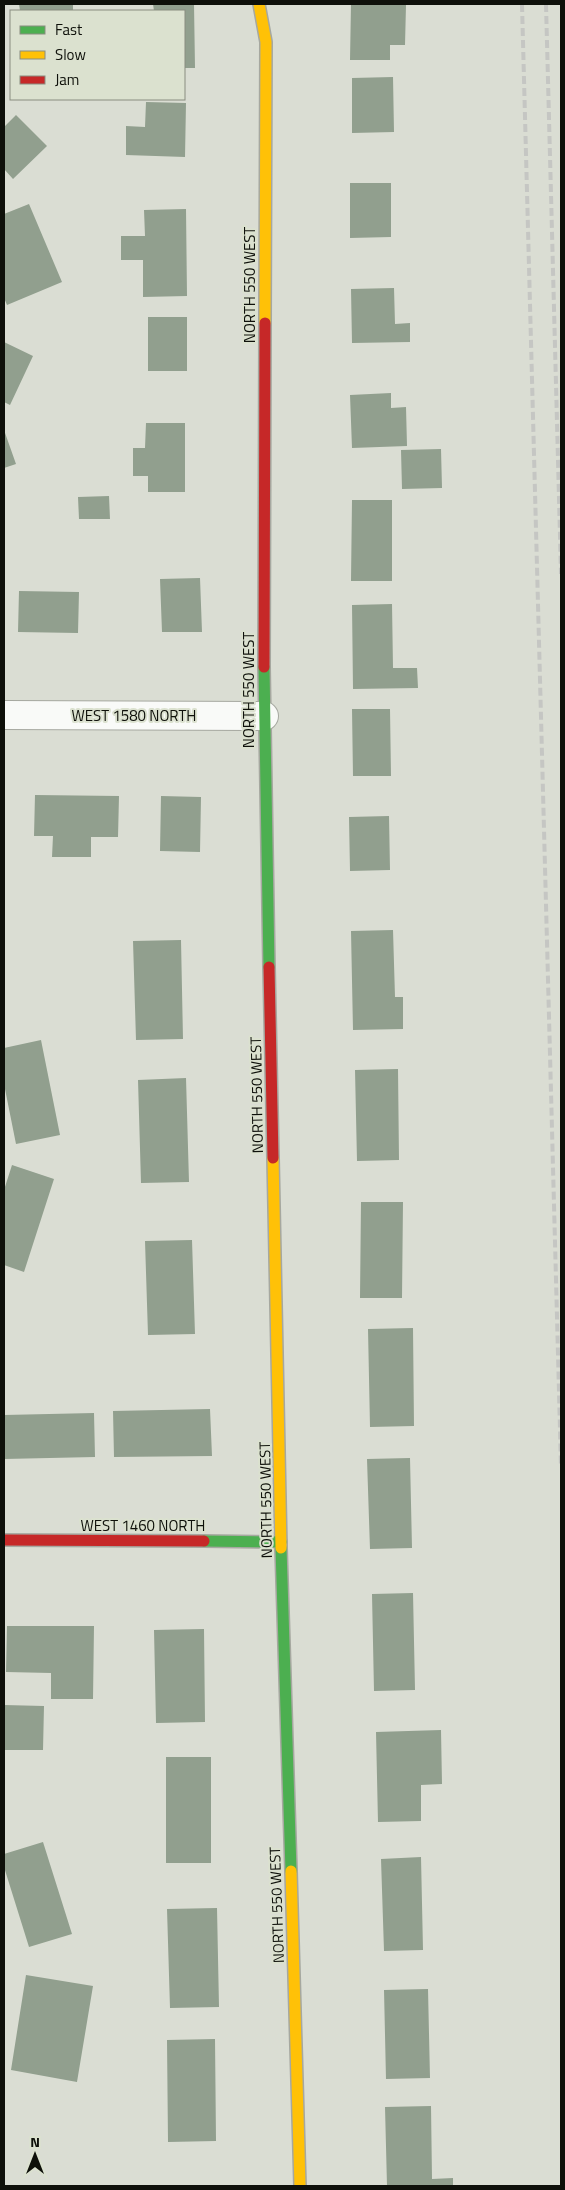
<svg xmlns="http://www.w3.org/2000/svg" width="565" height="2190" viewBox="0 0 565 2190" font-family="'Titillium Web',sans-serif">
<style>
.building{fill:#919f8e}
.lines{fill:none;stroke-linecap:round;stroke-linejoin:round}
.street-casing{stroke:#a6a8a0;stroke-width:30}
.fast-casing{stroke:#a6a8a0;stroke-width:14}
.slow-casing{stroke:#a6a8a0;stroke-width:14}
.jam-casing{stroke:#a6a8a0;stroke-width:14}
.street{stroke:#f9faf8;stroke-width:28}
.fast{stroke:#4caf50;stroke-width:11}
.slow{stroke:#ffc107;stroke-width:11}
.jam{stroke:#c62828;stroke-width:11}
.rail{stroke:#c5c6c3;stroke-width:4;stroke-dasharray:8 4;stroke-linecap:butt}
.labels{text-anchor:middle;stroke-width:4;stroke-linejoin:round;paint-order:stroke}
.street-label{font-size:15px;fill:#0e100a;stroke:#dbe1cf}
</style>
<rect width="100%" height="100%" fill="#daddd3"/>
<!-- building -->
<path class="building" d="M19,4H73V11H20Z
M153,4H194L195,68H184V11H154Z
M351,4L406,5L405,45H390V60H350Z
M393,77L394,132L352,133V78Z
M146,102L186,103L185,157L126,155V126L145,127Z
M16,115L47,146L13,179L4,169V127Z
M350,183H391V237L350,238Z
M29,204L62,282L7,305L4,298V214Z
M186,209L187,296L143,297V260H121V236H145L144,210Z
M394,288L395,324L410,323V342L352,343L351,289Z
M148,317H187V371H148Z
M4,342L33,356L10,405L4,402Z
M391,393V408L406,407L407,446L352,448L350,395Z
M146,423H185V492H148V476H133V448H145Z
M4,430L16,464L4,468Z
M441,449L442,488L402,489L401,450Z
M109,496L110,519H79L78,497Z
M352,500H392V581H351Z
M200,578L202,632H162L160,579Z
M19,591L79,592L78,633L18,632Z
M392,604L393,668H417L418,688L353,689L352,605Z
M352,709H390L391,776H353Z
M35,795L119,796L118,837H91V857H52L53,836H34Z
M161,796L201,797L200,852L160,851Z
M389,816L390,870L350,871L349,817Z
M393,930L395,997H403V1029L353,1030L351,931Z
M181,940L183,1039L136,1040L133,941Z
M41,1040L60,1135L16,1144L4,1084V1048Z
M398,1069L399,1160L357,1161L355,1070Z
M186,1078L189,1182L141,1183L138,1080Z
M12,1165L54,1179L24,1272L4,1265V1190Z
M361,1202H403L402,1298H360Z
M192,1240L195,1334L148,1335L145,1241Z
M413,1328L414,1426L370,1427L368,1329Z
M210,1409L212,1456L114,1457L113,1411Z
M94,1413L95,1457L4,1459V1415Z
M410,1458L412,1548L370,1549L367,1459Z
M413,1593L415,1690L374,1691L372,1594Z
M7,1626H94L93,1699H51V1673L6,1672Z
M204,1629L205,1722L156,1723L154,1630Z
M4,1705L44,1706L43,1750H4Z
M441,1730L442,1784L421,1785V1821L378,1822L376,1732Z
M166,1757H211V1863H166Z
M43,1842L72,1934L29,1947L4,1867V1854Z
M421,1857L423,1950L384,1951L381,1859Z
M217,1908L219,2007L170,2008L167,1909Z
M26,1975L93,1986L77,2082L11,2070Z
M428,1989L430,2078L386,2079L384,1990Z
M215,2039L216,2141L168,2142L167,2040Z
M431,2106L432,2179L453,2178V2186H387L385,2107Z"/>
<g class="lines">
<!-- street casing -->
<g class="street-casing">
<path id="street" d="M4,715L264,716"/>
</g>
<!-- fast casing -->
<g class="fast-casing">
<path id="fast" d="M264,667L269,967
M204,1541L281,1542
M281,1548L291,1871"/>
</g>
<!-- slow casing -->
<g class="slow-casing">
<path id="slow" d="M259,4L266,42L265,323
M273,1158L281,1548
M291,1871L300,2186"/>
</g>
<!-- jam casing -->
<g class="jam-casing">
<path id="jam" d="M264,667L265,323
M269,967L273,1158
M4,1540L204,1541"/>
</g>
<!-- street -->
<use href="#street" class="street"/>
<!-- fast -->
<use href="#fast" class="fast"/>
<!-- slow -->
<use href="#slow" class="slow"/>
<!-- jam -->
<use href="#jam" class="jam"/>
<!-- rail -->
<path class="rail" d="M522,4L561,1467
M546,4L561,574"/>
</g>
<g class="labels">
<!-- street labels -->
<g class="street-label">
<text transform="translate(250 285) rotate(-90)" y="5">NORTH 550 WEST</text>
<text transform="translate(249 690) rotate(-90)" y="5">NORTH 550 WEST</text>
<text x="134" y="721">WEST 1580 NORTH</text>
<text transform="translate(257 1095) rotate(-91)" y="5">NORTH 550 WEST</text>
<text transform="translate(266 1500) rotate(-91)" y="5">NORTH 550 WEST</text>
<text x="143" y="1531">WEST 1460 NORTH</text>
<text transform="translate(277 1905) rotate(-92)" y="5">NORTH 550 WEST</text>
</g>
</g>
<!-- border -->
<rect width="565" height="2190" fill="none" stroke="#0e100a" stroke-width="10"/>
<!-- legend -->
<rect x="10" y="10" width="175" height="90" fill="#dbe1cf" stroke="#898d80"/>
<rect x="20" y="26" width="25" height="8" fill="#4caf50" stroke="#898d80"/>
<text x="55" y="35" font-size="15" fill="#0e100a">Fast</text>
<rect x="20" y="51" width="25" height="8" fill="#ffc107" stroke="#898d80"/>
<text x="55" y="60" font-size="15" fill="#0e100a">Slow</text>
<rect x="20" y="76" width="25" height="8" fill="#c62828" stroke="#898d80"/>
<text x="55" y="85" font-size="15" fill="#0e100a">Jam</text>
<!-- north arrow -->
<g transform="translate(35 2155)" stroke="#dbe1cf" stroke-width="4" paint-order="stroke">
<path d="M0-4L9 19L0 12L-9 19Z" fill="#0e100a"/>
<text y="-8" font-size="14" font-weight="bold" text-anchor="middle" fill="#0e100a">N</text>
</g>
</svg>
